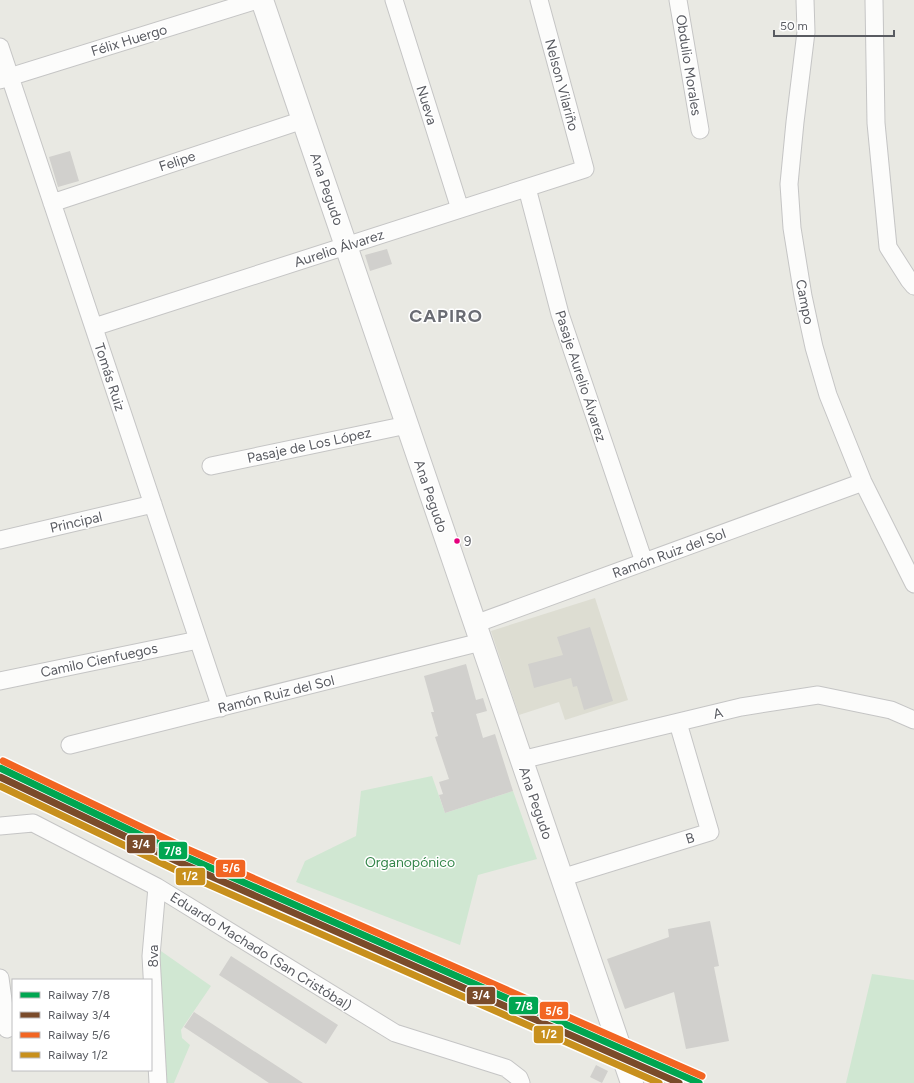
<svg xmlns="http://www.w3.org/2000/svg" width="914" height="1083" viewBox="0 0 914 1083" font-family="Figtree,sans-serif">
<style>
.education{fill:#ddddd2}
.green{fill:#d0e7d2}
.building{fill:#d1d0cd}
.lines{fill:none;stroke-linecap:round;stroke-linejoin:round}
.street-casing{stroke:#c5c5c5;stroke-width:19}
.secondary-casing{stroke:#c6c6c6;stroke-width:24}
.street{stroke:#fcfcfb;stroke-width:17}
.secondary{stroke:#fcfcfb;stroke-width:22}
.rail-1-casing{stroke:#fff;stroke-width:10}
.rail-2-casing{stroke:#fff;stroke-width:10}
.rail-3-casing{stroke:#fff;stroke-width:10}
.rail-4-casing{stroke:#fff;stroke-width:10}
.rail-1{stroke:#00a651;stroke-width:7}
.rail-2{stroke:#7a4b2a;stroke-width:7}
.rail-3{stroke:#f26522;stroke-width:7}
.rail-4{stroke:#c8901d;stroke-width:7}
.bus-dot{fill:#e5007d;stroke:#fff;stroke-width:1.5}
.labels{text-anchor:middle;stroke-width:3;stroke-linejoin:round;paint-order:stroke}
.bus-label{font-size:13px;fill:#595b61;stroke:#fff;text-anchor:start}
.street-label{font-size:14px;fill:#595b61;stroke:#fff}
.park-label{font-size:14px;fill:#34864a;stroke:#fff}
.district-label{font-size:18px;font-weight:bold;letter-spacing:1px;fill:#6a6c73;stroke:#fff}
.line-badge{stroke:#fff;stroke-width:1.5}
.badge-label{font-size:11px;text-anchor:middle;font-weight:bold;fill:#fff}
</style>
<rect width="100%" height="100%" fill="#e9e9e3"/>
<!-- education -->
<path class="education" d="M595,598L628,700L565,720L559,702L519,715L491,631Z"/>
<!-- green -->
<path class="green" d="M432,776L445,813L513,791L537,859L478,875L460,945L296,882L305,861L356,836L361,791Z
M158,949L211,986L181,1030L182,1038L190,1045L174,1083H165Z
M872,974L914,980V1083H846Z
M647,1074L670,1083H650Z"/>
<!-- building -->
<path class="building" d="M70,151L79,181L58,187L49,157Z
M387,249L392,264L370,271L365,255Z
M590,627L613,701L584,710L577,686L573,687L571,678L534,688L528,664L563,655L557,637Z
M466,664L476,700L483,698L487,711L476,714L483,738L495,734L513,791L445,813L439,795L443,794L439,782L449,779L435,737L438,736L431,712H434L424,676Z
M710,921L719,966L714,967L729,1041L686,1049L674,992L625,1009L607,959L669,937L668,929Z
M231,956L338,1025L326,1044L219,975Z
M194,1012L303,1083H269L184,1027Z
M596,1065L608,1071L602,1083L590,1077Z"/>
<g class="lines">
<!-- street casing -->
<g class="street-casing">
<path id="street" d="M394,0L460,209
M678,0L700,130
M805,0L806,32L795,122L789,184L792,228L803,296L814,347L828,395L863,482L914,584
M874,0L876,123L888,247L909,280L914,286
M0,47L221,708
M0,80L257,0
M527,188L560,314L644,562
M52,203L303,120
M94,327L585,169L539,0
M211,466L407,425
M0,540L153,504
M475,624L863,482
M0,681L198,640
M70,745L481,642
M521,760L741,707L818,695L891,710L914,720
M0,826L33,823L157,887L395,1033L506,1068L519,1078L521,1083
M561,878L710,832L678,723
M157,887L151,956L158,1083
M0,978L7,1029"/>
</g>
<!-- secondary casing -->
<g class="secondary-casing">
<path id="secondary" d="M262,0L632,1083"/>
</g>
<!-- street -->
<use href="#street" class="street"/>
<!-- secondary -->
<use href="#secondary" class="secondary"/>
<!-- rail-1 casing -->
<g class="rail-1-casing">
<path id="rail-1" d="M0,768L184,856L699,1083"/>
</g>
<!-- rail-2 casing -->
<g class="rail-2-casing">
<path id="rail-2" d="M0,777L181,863L679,1083"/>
</g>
<!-- rail-3 casing -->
<g class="rail-3-casing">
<path id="rail-3" d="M3,761L187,849L702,1076"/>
</g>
<!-- rail-4 casing -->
<g class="rail-4-casing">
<path id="rail-4" d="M0,786L178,871L659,1083"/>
</g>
<!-- rail-1 -->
<use href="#rail-1" class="rail-1"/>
<!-- rail-2 -->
<use href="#rail-2" class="rail-2"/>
<!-- rail-3 -->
<use href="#rail-3" class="rail-3"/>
<!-- rail-4 -->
<use href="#rail-4" class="rail-4"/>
</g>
<!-- markers -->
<circle class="bus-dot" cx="457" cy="541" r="3.5"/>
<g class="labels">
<!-- bus labels -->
<g class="bus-label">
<text x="464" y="546">9</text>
</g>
<!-- street labels -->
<g class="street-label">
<text transform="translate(129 40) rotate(-17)" y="5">Félix Huergo</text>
<text transform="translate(689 65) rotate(81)" y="5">Obdulio Morales</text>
<text transform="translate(562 85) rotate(75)" y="5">Nelson Vilariño</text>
<text transform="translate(427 105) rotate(73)" y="5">Nueva</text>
<text transform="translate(177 161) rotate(-18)" y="5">Felipe</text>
<text transform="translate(327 189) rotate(71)" y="5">Ana Pegudo</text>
<text transform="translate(339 248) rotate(-18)" y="5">Aurelio Álvarez</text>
<text transform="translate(805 302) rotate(79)" y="5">Campo</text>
<text transform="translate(581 376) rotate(72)" y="5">Pasaje Aurelio Álvarez</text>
<text transform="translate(110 377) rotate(72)" y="5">Tomás Ruiz</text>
<text transform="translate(309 445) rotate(-12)" y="5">Pasaje de Los López</text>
<text transform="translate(431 496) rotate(71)" y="5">Ana Pegudo</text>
<text transform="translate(76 522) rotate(-13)" y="5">Principal</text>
<text transform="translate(669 553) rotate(-20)" y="5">Ramón Ruiz del Sol</text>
<text transform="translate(99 660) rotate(-12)" y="5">Camilo Cienfuegos</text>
<text transform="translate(276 694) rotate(-14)" y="5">Ramón Ruiz del Sol</text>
<text transform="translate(718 713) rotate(-14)" y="5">A</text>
<text transform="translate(536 803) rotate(71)" y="5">Ana Pegudo</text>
<text transform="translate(690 838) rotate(-17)" y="5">B</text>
<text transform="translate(261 951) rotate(32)" y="5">Eduardo Machado (San Cristóbal)</text>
<text transform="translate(153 956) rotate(-90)" y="5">8va</text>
</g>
<!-- park labels -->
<g class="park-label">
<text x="410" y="867">Organopónico</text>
</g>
<!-- district labels -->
<g class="district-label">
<text x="446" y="322">CAPIRO</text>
</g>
</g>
<g class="line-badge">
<rect x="126" y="834" width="30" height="20" rx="4" fill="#7a4b2a"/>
<rect x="158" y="841" width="30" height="19" rx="4" fill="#00a651"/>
<rect x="215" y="859" width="31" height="19" rx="4" fill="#f26522"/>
<rect x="175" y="867" width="31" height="19" rx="4" fill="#c8901d"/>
<rect x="466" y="986" width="30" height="19" rx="4" fill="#7a4b2a"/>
<rect x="508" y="996" width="31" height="19" rx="4" fill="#00a651"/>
<rect x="539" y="1001" width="30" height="19" rx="4" fill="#f26522"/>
<rect x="533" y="1025" width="31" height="19" rx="4" fill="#c8901d"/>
</g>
<g class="badge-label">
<text x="141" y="848">3/4</text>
<text x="173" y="855">7/8</text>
<text x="231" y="872">5/6</text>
<text x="190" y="880">1/2</text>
<text x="481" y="999">3/4</text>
<text x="524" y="1010">7/8</text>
<text x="554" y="1015">5/6</text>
<text x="549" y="1038">1/2</text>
</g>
<!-- legend -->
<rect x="12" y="979" width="140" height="92" fill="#ffffff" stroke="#bdbdc0"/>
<rect x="20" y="992" width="20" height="6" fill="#00a651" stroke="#bdbdc0"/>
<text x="48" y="999" font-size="12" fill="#595b61">Railway 7/8</text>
<rect x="20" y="1012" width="20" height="6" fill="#7a4b2a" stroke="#bdbdc0"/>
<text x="48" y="1019" font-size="12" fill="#595b61">Railway 3/4</text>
<rect x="20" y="1032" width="20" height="6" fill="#f26522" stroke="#bdbdc0"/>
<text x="48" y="1039" font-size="12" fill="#595b61">Railway 5/6</text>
<rect x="20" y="1052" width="20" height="6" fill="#c8901d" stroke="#bdbdc0"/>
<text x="48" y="1059" font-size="12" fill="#595b61">Railway 1/2</text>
<!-- scale -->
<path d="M774 30v6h120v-6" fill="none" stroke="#595b61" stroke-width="2"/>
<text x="780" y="30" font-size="12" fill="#595b61" stroke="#ffffff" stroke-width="3" paint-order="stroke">50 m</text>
</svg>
